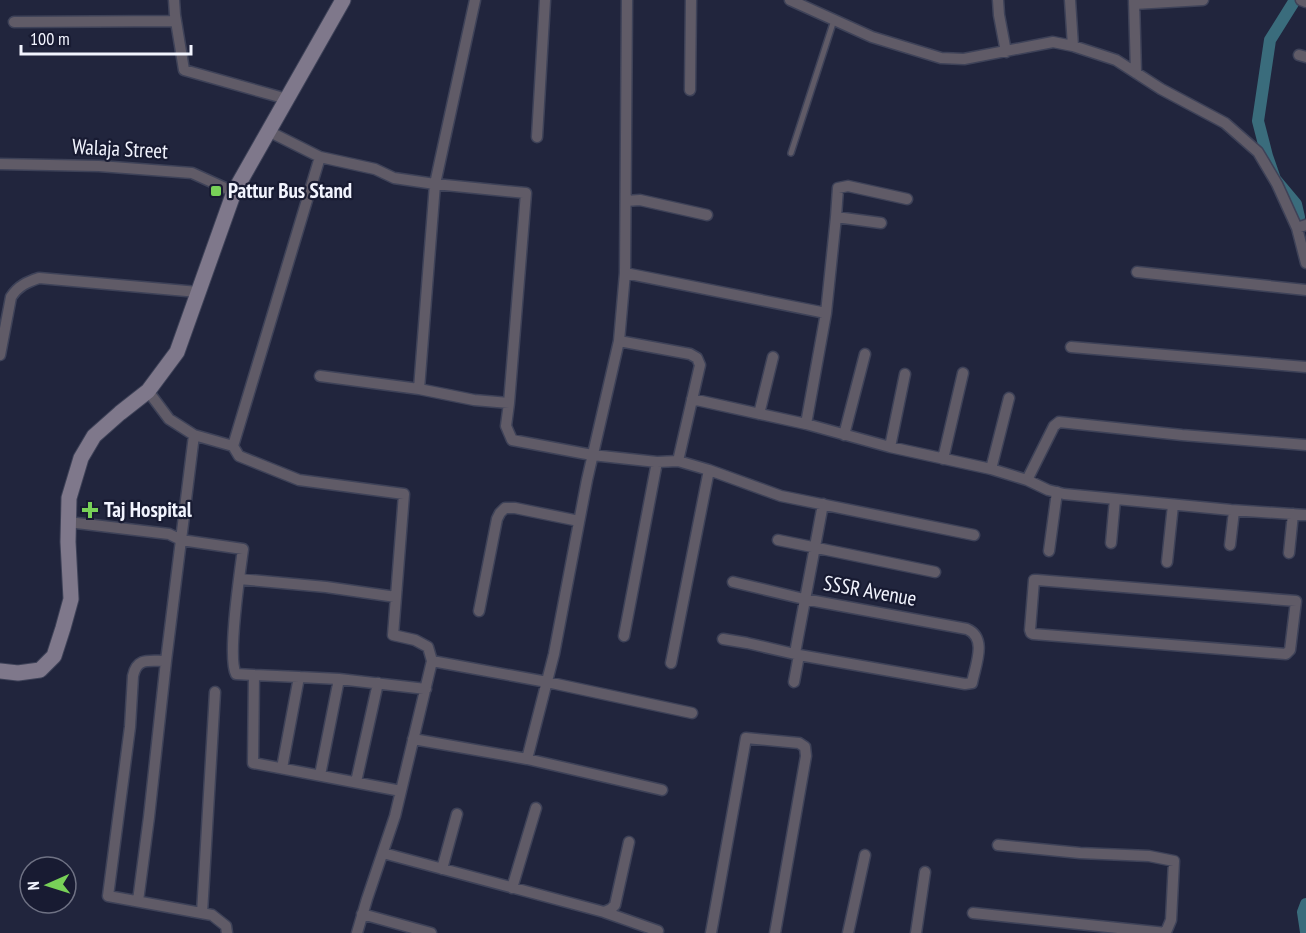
<svg xmlns="http://www.w3.org/2000/svg" width="1306" height="933" viewBox="0 0 1306 933" font-family="'PT Sans Narrow',sans-serif">
<style>
.lines{fill:none;stroke-linecap:round;stroke-linejoin:round}
.canal{stroke:#3a6c7c;stroke-width:12}
.lane-casing{stroke:#3e4258;stroke-width:8}
.street-casing{stroke:#3e4258;stroke-width:13}
.secondary-casing{stroke:#3e4258;stroke-width:17}
.lane{stroke:#605b67;stroke-width:5}
.street{stroke:#605b67;stroke-width:10}
.secondary{stroke:#7f788b;stroke-width:15}
.poi-dot{fill:#78d158;stroke:#181b32;stroke-width:2}
.labels{text-anchor:middle;stroke-width:4.5;stroke-linejoin:round;paint-order:stroke}
.street-label{font-size:21px;fill:#f2f4fe;stroke:#181b32}
.poi-label{font-size:21px;font-weight:bold;fill:#f2f4fe;stroke:#181b32;text-anchor:start}
</style>
<rect width="100%" height="100%" fill="#21253d"/>
<g class="lines">
<!-- canal -->
<path class="canal" d="M1295,0L1270,40L1258,121L1267,156L1275,179L1296,204L1299,217
M1306,904L1303,912L1306,932"/>
<!-- lane casing -->
<g class="lane-casing">
<path id="lane" d="M791,153L834,20"/>
</g>
<!-- street casing -->
<g class="street-casing">
<path id="street" d="M174,0L175,15L184,70L287,99
M627,0L625,273L826,313L806,424L890,447L991,469L1027,480L1048,490L1064,494L1231,510L1306,515
M790,0L872,37L941,58L964,59L1053,42L1073,46L1116,60L1161,89L1225,123L1258,152L1277,184L1297,228L1306,225
M998,0L999,15L1006,52
M1070,0L1073,46
M1134,0L1136,73
M1301,0L1306,2
M1134,4L1203,0
M14,22L176,21
M1299,55L1306,57
M690,90L691,0
M268,131L320,157
M537,137L545,0
M0,164L99,166L192,173L234,192
M626,201L640,200L707,215
M836,217L838,188L848,186L907,199
M1297,228L1306,263
M1137,272L1306,290
M625,273L619,341L690,354L697,358L700,365L678,461L709,470L671,663
M826,313L836,217L881,223
M1071,347L1306,367
M0,355L11,297C18,286 27,282 39,278L198,292
M320,376L419,389L474,400L509,403L526,193L435,184L475,0
M148,391L169,419L194,435L233,446L239,456L299,480L404,494L393,635L415,640L428,647L432,661L395,816L367,899L357,933
M692,399L806,424
M509,403L506,426L512,440L592,455L657,462
M759,414L773,357
M844,435L865,354
M233,446L320,157L375,169L394,178L435,184L419,389
M890,447L905,374
M943,459L963,373
M991,469L1009,398
M709,470L781,496L974,535
M1027,480L1054,426L1059,422L1182,435L1306,445
M68,522L169,534L181,540L243,549C240,572 227,658 236,674L254,675
M778,540L935,572
M1111,543L1115,499
M1230,545L1234,511
M1049,551L1057,492
M1289,553L1293,514
M1167,562L1173,505
M239,579L326,587L396,597
M1034,580H1037L1296,601L1290,650L1286,654L1033,634L1031,633L1030,630Z
M479,611L497,519L500,513L505,508H515L579,521
M624,636L657,462L678,461
M723,639L747,643L799,655L965,684L972,683C975,666 988,638 967,629L804,599L733,582
M166,661C149,661 137,657 133,676L130,727L108,896L212,915L226,926L227,933
M432,661L547,682L692,713
M299,677L339,679
M794,682L799,655L795,653L823,504
M413,739L527,759L554,654L587,480L619,341
M527,759L662,790
M282,768L299,677L254,675L253,763L401,791
M320,775L339,679L426,689
M356,782L378,683
M998,845L1080,853L1149,856L1174,861L1171,920L1166,932
M383,853L604,912L611,909L615,905L629,842
M442,869L457,814
M512,888L536,808
M138,901L149,817L166,661L194,435
M604,912L658,931
M202,913L215,692
M973,913L1166,933
M362,914L431,933
M711,933L746,738L799,743L805,747L806,756L775,933
M848,933L865,855
M916,933L925,872"/>
</g>
<!-- secondary casing -->
<g class="secondary-casing">
<path id="secondary" d="M0,671L18,673L40,670L54,656L63,628L71,599L68,542L69,498L81,458L94,436L120,413L148,391L177,352L234,192L343,0"/>
</g>
<!-- lane -->
<use href="#lane" class="lane"/>
<!-- street -->
<use href="#street" class="street"/>
<!-- secondary -->
<use href="#secondary" class="secondary"/>
</g>
<!-- markers -->
<g class="poi-dot">
<rect x="210" y="185" width="12" height="12" rx="3"/>
<path d="M87 501h6v6h6v6h-6v6h-6v-6h-6v-6h6z"/>
</g>
<g class="labels">
<!-- street labels -->
<g class="street-label">
<text transform="translate(120 149) rotate(3)" y="7">Walaja Street</text>
<text transform="translate(870 591) rotate(10)" y="7">SSSR Avenue</text>
</g>
<!-- poi labels -->
<g class="poi-label">
<text x="228" y="198">Pattur Bus Stand</text>
<text x="104" y="517">Taj Hospital</text>
</g>
</g>
<!-- north arrow -->
<g transform="translate(48 885) rotate(267)"><circle r="28" fill="#181b32" stroke="#6f7284" stroke-width="1.5"/>
<path d="M0-4.5L10 22L0 15L-10 22Z" fill="#78d158"/>
<text y="-9" font-size="16" font-weight="bold" text-anchor="middle" fill="#f2f4fe">N</text>
</g>
<!-- scale -->
<path d="M21 45v9h170v-9" fill="none" stroke="#f2f4fe" stroke-width="3"/>
<text x="30" y="45" font-size="18" fill="#f2f4fe" stroke="#181b32" stroke-width="4.5" paint-order="stroke">100 m</text>
</svg>
